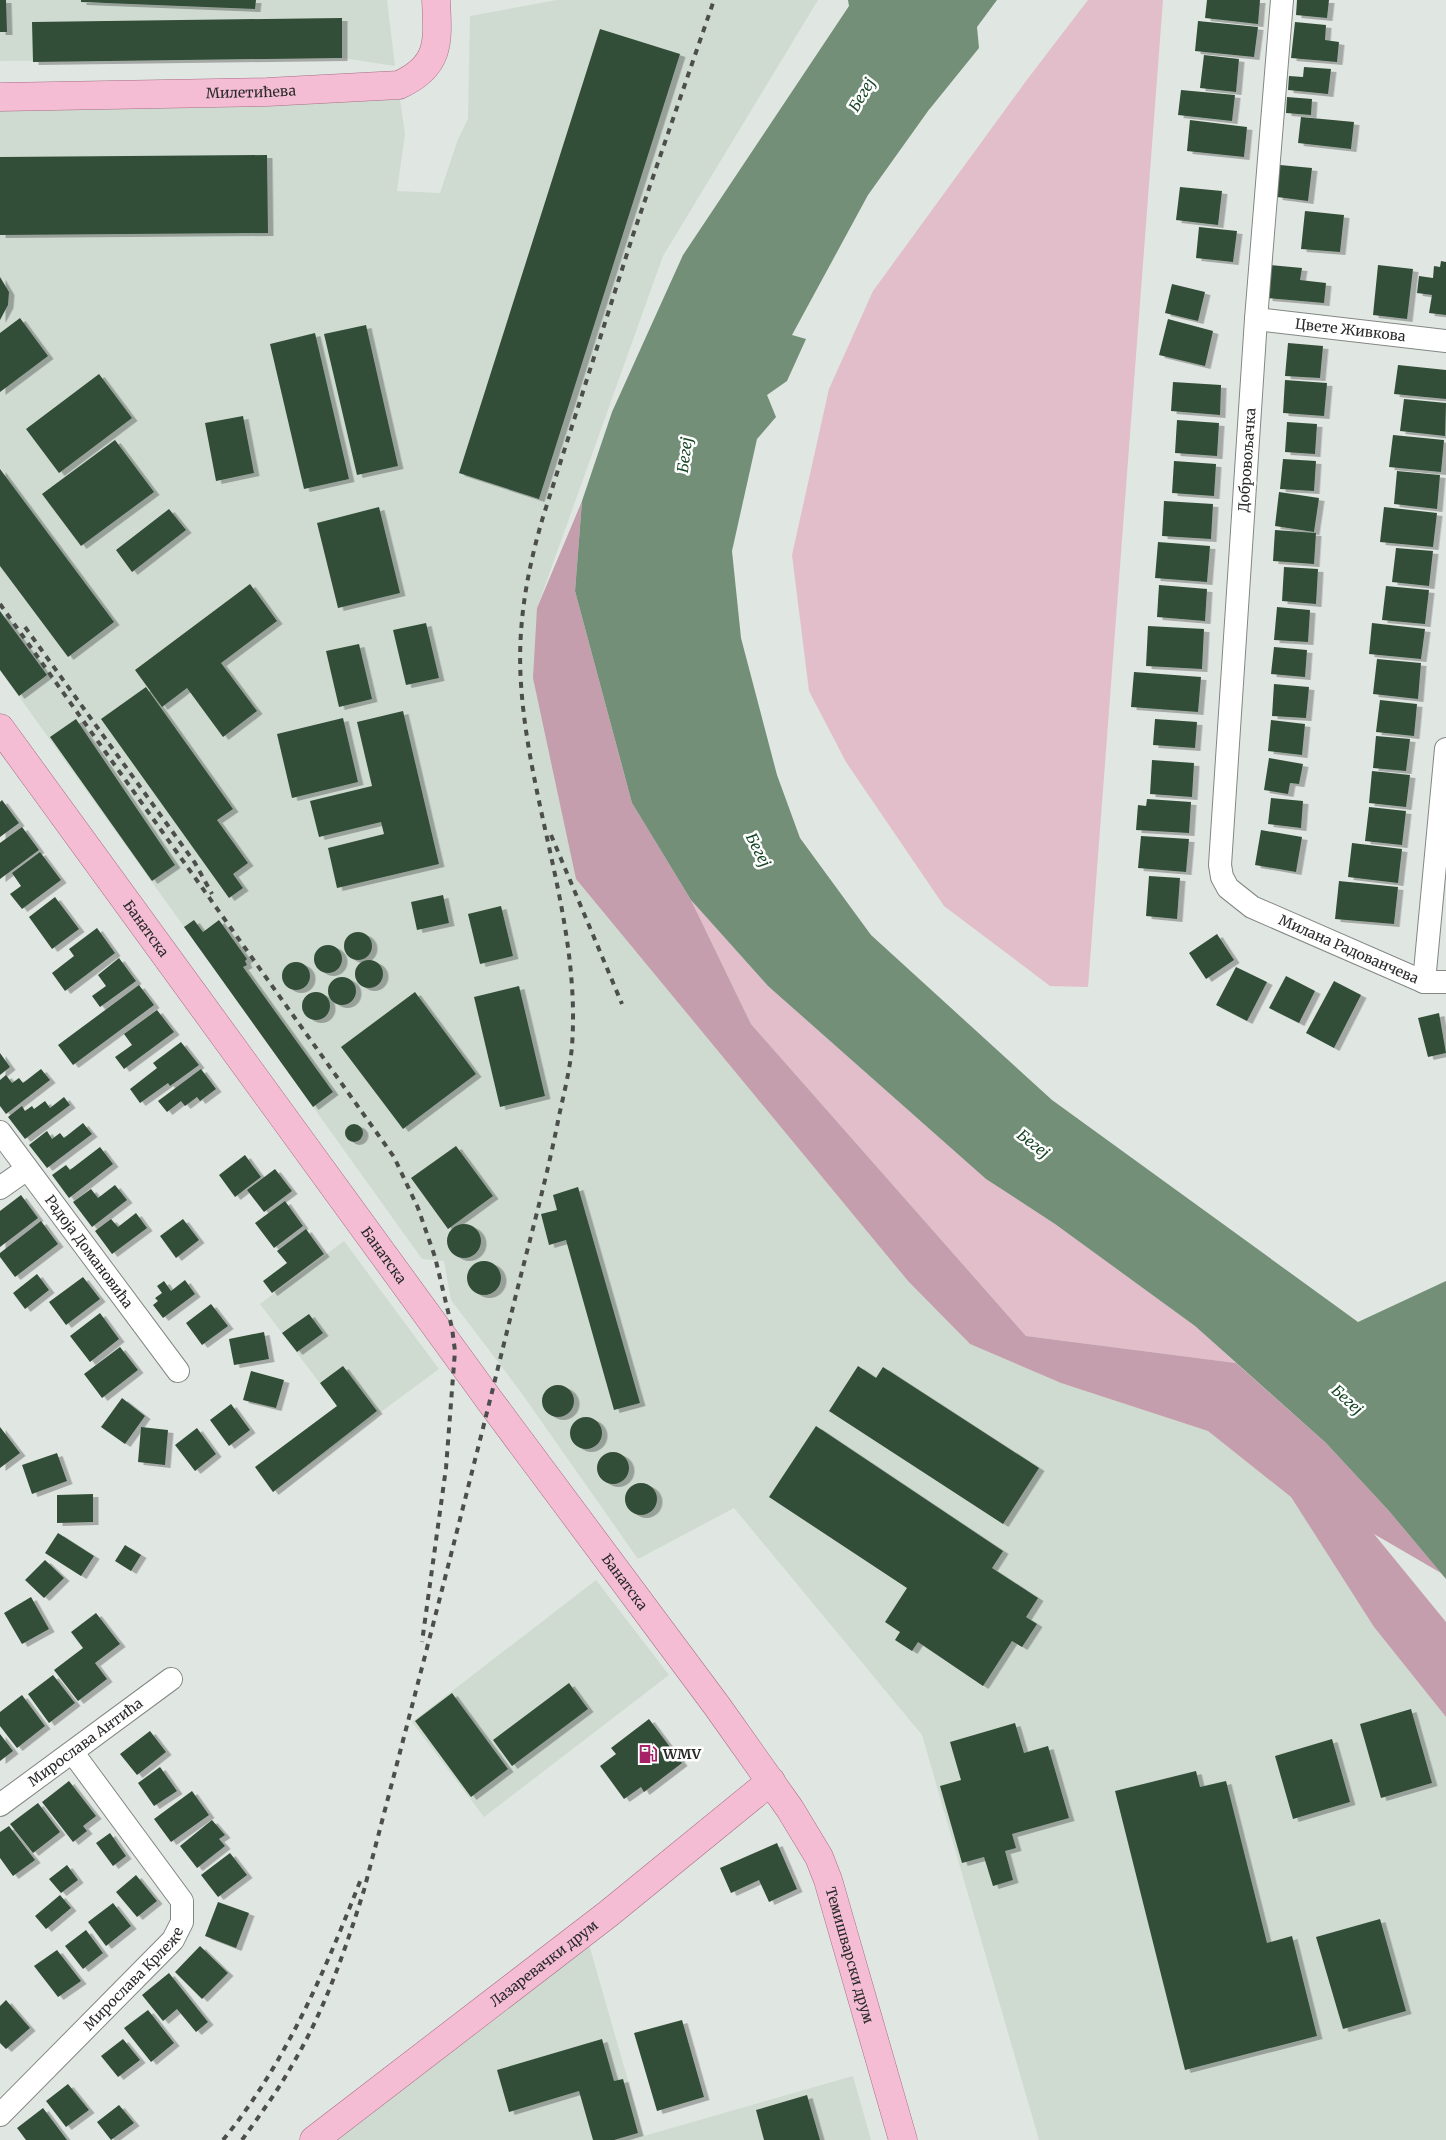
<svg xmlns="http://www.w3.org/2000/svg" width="1446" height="2140" viewBox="0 0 1446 2140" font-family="Merriweather,serif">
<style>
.built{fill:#cfdbd0}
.green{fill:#e2bdca}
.forest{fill:#c49eac}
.water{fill:#738f77}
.building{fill:#334e38;filter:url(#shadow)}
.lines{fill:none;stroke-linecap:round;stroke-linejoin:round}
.minor-casing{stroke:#828783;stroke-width:24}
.major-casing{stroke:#a86d85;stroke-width:29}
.minor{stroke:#fff;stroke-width:22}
.major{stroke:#f4bdd4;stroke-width:28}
.rail{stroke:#4c4e4c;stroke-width:4;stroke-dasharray:6 6;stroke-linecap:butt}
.labels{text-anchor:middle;stroke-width:5;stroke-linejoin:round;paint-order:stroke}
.street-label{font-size:14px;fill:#282a28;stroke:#fff}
.poi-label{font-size:14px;font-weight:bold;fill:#282a28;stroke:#fff;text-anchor:start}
.water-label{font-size:15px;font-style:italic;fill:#154422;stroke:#fff}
</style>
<defs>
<filter id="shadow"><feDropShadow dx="5.5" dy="3" stdDeviation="0" flood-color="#0004"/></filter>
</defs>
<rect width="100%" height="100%" fill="#e0e6e1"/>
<!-- built -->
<path class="built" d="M0,0H387L395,66L342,58L0,61Z
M557,0H818L663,256L537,608L576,879L908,1281L970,1344L1061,1383L1208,1431L1291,1497L1374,1627L1446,1717V2140H1039L922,1735L734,1508L638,1559L520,1391L451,1300L444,1261L422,1259L0,670V110L400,99L405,134L397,191L440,193L458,139L468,119L470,16Z
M344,1241L439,1369L273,1492L255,1467L337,1406L260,1304Z
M596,1580L669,1675L484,1817L412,1722Z
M588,1941L644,2136L853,2076L871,2140H323Z"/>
<!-- green -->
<path class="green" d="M1088,0H1163L1088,987L1050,986L944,906L846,762L809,691L792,555L829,389L873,291L1026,81Z
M691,900L768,986L986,1179L1055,1224L1195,1326L1236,1363L1026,1336L751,1024Z"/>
<!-- forest -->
<path class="forest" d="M582,501L575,591L632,803L691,900L751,1024L1026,1336L1236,1363L1326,1443L1389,1511L1441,1573L1374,1534L1446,1622V1717L1374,1627L1291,1497L1208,1431L1061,1383L970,1344L908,1281L576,879L533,678L537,608Z"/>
<!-- water -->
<path class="water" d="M848,0H997L977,27L979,48L928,111L868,195L792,335L806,339L787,381L767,395L776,417L757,439L732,551L741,638L777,775L800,838L871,935L1052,1100L1358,1322L1446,1281V1579L1389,1511L1326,1443L1195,1326L1055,1224L986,1179L768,986L691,900L632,803L575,591L582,501L612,412L683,255L849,6Z"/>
<!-- building -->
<path class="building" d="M0,0H6L7,32H0Z
M81,0H256L255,9L81,2Z
M1207,0H1260L1258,24L1205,18Z
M1297,0H1329L1327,18L1296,15Z
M342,18V58L33,62L32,22Z
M1198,21L1258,27L1254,57L1195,51Z
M1295,22L1326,25L1325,40L1339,42L1337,62L1291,58Z
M600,29L680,54L539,499L459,473Z
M1204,55L1239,59L1236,92L1200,88Z
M1304,67L1331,69L1328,94L1288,90L1289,76L1303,77Z
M1181,90L1235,95L1232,121L1178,115Z
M1287,97L1312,99L1311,115L1286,113Z
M1301,117L1354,122L1351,149L1298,143Z
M1190,120L1247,127L1244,157L1187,151Z
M267,155L268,233L0,235V157Z
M1280,165L1312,168L1308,201L1277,197Z
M1180,187L1222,191L1218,225L1176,220Z
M1305,211L1344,215L1340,252L1301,249Z
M1199,227L1237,231L1233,262L1196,258Z
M1441,261L1446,262V315L1429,313L1432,295L1417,293L1419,276L1433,278L1434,266L1440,267Z
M1270,265L1302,268L1300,280L1326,283L1324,303L1267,298Z
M1378,265L1413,269L1407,319L1373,315Z
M0,277L9,292L8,305L0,320Z
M1172,284L1205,292L1198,321L1165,313Z
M20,318L48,356L0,392V333Z
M1168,319L1213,331L1205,366L1159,355Z
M366,325L398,466L357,475L324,334Z
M315,333L349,479L304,489L270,344Z
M1288,343L1323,346L1320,378L1285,376Z
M1398,365L1446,370V399L1394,394Z
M99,374L132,418L59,473L26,429Z
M1285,380L1327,383L1324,416L1283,413Z
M1173,382L1221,385L1220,415L1171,411Z
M1404,399L1446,403L1445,436L1400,431Z
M243,416L254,473L216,481L205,423Z
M1177,420L1219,423L1217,456L1175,453Z
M1287,422L1317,424L1315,454L1285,452Z
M1393,435L1444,440L1441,472L1389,467Z
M115,440L154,492L81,546L42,494Z
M1283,459L1316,461L1314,491L1280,489Z
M1174,461L1216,464L1214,496L1172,493Z
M0,469L114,622L68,657L0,566Z
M1397,471L1440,475L1437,509L1394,504Z
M1279,492L1319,498L1314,532L1275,526Z
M1164,501L1213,504L1211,539L1162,536Z
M379,507L400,593L338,608L317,523Z
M1384,507L1437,513L1433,547L1380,542Z
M169,509L186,530L132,572L116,550Z
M1275,530L1316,533L1314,564L1273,561Z
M1158,542L1210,546L1207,582L1155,578Z
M1396,548L1433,551L1429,586L1392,582Z
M1284,567L1318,569L1316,604L1282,601Z
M250,584L277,621L221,663L257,711L223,737L187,688L162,707L135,670Z
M1159,585L1207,589L1205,621L1157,617Z
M1386,586L1429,590L1425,624L1382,620Z
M1277,607L1310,610L1308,642L1274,640Z
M0,611L47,675L19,696L0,670Z
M426,623L439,678L406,685L393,630Z
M1372,623L1425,629L1421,659L1369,654Z
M1148,626L1204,629L1202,669L1146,666Z
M359,644L372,699L339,707L326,651Z
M1274,647L1307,650L1305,677L1271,674Z
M1377,659L1421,663L1418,699L1373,694Z
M1134,672L1201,677L1198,712L1131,707Z
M1274,684L1309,687L1306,718L1272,716Z
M146,687L233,809L217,820L248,863L233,874L243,888L229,898L101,719Z
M1380,700L1417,704L1414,736L1376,732Z
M403,711L439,864L337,888L328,848L384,834L381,822L319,837L310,801L372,786L357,722Z
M343,718L358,782L292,798L277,734Z
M76,719L175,865L152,881L50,737Z
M1155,719L1197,722L1195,748L1153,745Z
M1271,720L1305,724L1302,755L1268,751Z
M1376,736L1410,739L1406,771L1373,768Z
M1269,758L1303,764L1299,784L1290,783L1288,794L1264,790Z
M1152,760L1194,763L1192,797L1150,794Z
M1372,771L1410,775L1406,807L1369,803Z
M1271,798L1303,801L1301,828L1268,824Z
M1147,799L1191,802L1189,833L1136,830L1138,805L1146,806Z
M2,800L19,823L0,837V802Z
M1369,807L1406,811L1402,845L1365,841Z
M22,827L39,850L0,879V843Z
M1261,830L1302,837L1296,872L1255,865Z
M1141,836L1189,839L1186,872L1138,868Z
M1352,843L1402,849L1398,883L1348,877Z
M40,852L61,880L22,909L10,894L21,886L12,873Z
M1149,876L1180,878L1177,919L1146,916Z
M1339,881L1398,887L1394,924L1335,919Z
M443,895L449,923L417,930L411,902Z
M55,897L79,929L52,949L29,917Z
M501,906L513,956L480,964L468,914Z
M194,920L203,932L219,920L247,959L245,961L247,965L243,967L333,1092L313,1107L184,927Z
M97,928L115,953L65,991L52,973L74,956L69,949Z
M344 946a14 14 0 1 1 28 0a14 14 0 1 1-28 0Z
M1217,934L1234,960L1206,979L1189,953Z
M314 959a14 14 0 1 1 28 0a14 14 0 1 1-28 0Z
M119,958L136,981L100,1007L92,996L106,986L98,975Z
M355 974a14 14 0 1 1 28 0a14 14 0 1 1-28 0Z
M282 976a14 14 0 1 1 28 0a14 14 0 1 1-28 0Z
M1236,967L1267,982L1247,1021L1216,1005Z
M1286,976L1315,991L1299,1023L1269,1008Z
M328 991a14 14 0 1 1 28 0a14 14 0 1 1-28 0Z
M1334,981L1361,995L1334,1048L1306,1033Z
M139,985L154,1005L73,1065L58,1045Z
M519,986L545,1096L500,1107L474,997Z
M415,992L476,1074L403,1129L341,1047Z
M302 1006a14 14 0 1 1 28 0a14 14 0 1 1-28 0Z
M157,1010L174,1032L124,1069L115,1057L132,1045L124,1034Z
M1439,1013L1446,1053L1428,1057L1418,1018Z
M181,1042L199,1065L170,1086L168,1083L140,1103L130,1089L157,1068L153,1063Z
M0,1053L10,1067L0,1075Z
M41,1069L50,1080L6,1114L0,1106V1080L6,1075L12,1083L19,1078L23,1083Z
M201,1069L216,1089L200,1101L197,1097L185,1106L181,1101L167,1112L158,1101Z
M64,1097L70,1105L25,1139L8,1117L22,1106L25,1111L32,1106L34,1109L45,1101L50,1108Z
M83,1123L92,1134L47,1168L29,1145L47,1131L52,1139L60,1133L64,1138Z
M345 1133a9 9 0 1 1 18 0a9 9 0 1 1-18 0Z
M456,1146L493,1196L448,1229L411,1178Z
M100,1147L113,1164L69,1198L52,1175L66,1165L70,1170Z
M245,1155L261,1177L235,1197L219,1175Z
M275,1169L292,1191L264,1212L247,1190Z
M115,1185L127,1200L92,1227L73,1202L91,1189L98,1198Z
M578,1187L640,1403L614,1410L566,1240L549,1245L541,1214L557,1210L553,1195Z
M21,1195L38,1218L0,1247V1211Z
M285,1201L303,1226L274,1248L255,1223Z
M136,1213L147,1228L112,1254L95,1231L111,1219L118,1227Z
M183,1219L199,1240L176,1258L160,1236Z
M41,1221L58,1244L15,1277L0,1257V1253Z
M447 1241a17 17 0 1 1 34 0a17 17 0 1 1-34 0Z
M306,1229L324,1254L272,1293L263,1281L287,1263L277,1251Z
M467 1278a17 17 0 1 1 34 0a17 17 0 1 1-34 0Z
M37,1274L49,1290L25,1309L13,1293Z
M83,1277L100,1299L66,1325L49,1302Z
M185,1280L195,1294L163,1318L153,1305L158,1301L155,1298L162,1293L157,1286L164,1281L171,1291Z
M211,1304L228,1326L202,1345L186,1323Z
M100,1313L119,1339L90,1362L70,1336Z
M309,1314L323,1333L297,1352L282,1333Z
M264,1332L269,1359L234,1365L229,1339Z
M120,1347L138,1370L102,1398L84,1374Z
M343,1366L377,1411L273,1492L255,1467L337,1406L320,1383Z
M858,1366L876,1378L883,1367L1039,1468L1003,1524L829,1411Z
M251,1371L284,1380L276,1408L243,1400Z
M542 1401a16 16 0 1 1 32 0a16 16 0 1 1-32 0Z
M122,1398L145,1416L125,1444L101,1427Z
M231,1404L250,1430L229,1446L210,1420Z
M570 1433a16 16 0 1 1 32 0a16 16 0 1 1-32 0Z
M816,1426L1003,1551L992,1568L1038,1598L1026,1617L1037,1624L1022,1647L1012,1641L983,1686L918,1642L912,1651L895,1640L900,1632L885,1622L907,1588L769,1497Z
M0,1427L20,1453L0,1468Z
M141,1427L168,1430L165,1465L138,1462Z
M197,1428L216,1454L195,1471L175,1445Z
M597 1468a16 16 0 1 1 32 0a16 16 0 1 1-32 0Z
M57,1453L67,1481L32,1494L22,1465Z
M625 1499a16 16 0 1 1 32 0a16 16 0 1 1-32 0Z
M93,1494V1522L57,1523V1495Z
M58,1533L94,1556L81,1576L45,1553Z
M125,1545L141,1555L131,1571L115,1561Z
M45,1560L64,1578L44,1598L25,1580Z
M31,1597L49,1629L22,1644L4,1613Z
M96,1613L120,1644L95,1663L107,1679L78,1701L54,1670L83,1648L71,1632Z
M53,1675L75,1703L49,1723L28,1694Z
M569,1683L588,1709L512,1766L493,1740Z
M452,1693L508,1769L471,1797L415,1721Z
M22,1695L45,1726L17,1748L0,1726V1712Z
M1411,1709L1432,1783L1381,1798L1360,1724Z
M649,1719L682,1763L644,1792L641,1787L624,1799L600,1766L616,1754L611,1748Z
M1015,1723L1024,1753L1048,1746L1069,1818L1012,1834L1016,1848L1005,1851L1013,1880L993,1886L984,1857L962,1863L940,1786L961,1780L950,1742Z
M150,1731L166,1752L137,1775L120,1754Z
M0,1734L13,1751L0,1761Z
M1332,1739L1350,1802L1293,1819L1275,1756Z
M160,1767L177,1791L154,1806L138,1783Z
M1196,1771L1200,1787L1226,1781L1267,1943L1292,1936L1317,2036L1185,2070L1115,1791Z
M69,1781L96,1816L83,1826L87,1831L73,1842L42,1802Z
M192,1791L209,1815L171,1842L154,1819Z
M38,1803L60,1832L33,1853L10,1824Z
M212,1820L225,1835L219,1839L225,1846L197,1868L180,1846Z
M9,1826L35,1860L13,1876L0,1858V1832Z
M110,1833L126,1856L113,1866L96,1843Z
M777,1843L797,1889L769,1902L759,1880L731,1893L720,1868Z
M230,1853L247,1875L218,1897L201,1875Z
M67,1865L78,1880L61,1893L49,1879Z
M136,1875L157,1901L137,1917L116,1892Z
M60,1895L71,1908L46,1929L35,1916Z
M218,1902L249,1913L236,1948L205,1936Z
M113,1903L131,1926L106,1946L88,1922Z
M1380,1919L1406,2011L1343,2029L1316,1937Z
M86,1930L103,1953L83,1969L65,1946Z
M200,1946L228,1973L202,1999L175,1972Z
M57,1950L81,1981L58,1997L34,1966Z
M169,1973L208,2022L196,2032L177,2009L163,2021L142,1995Z
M6,2000L30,2028L6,2049L0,2043V2006Z
M148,2010L174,2043L151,2062L124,2028Z
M682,2020L704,2097L657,2111L634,2033Z
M123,2039L140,2060L118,2077L101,2056Z
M602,2039L614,2081L623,2079L638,2133L614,2140H593L579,2091L509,2112L497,2070Z
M68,2084L89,2110L66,2127L46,2101Z
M807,2095L820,2140H764L756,2110Z
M119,2105L134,2123L111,2140L97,2122Z
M43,2108L67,2140H26L17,2128Z"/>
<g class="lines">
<!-- minor casing -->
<g class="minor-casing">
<g id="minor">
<path id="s1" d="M1282,0L1256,319L1220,865L1222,877L1228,888L1252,907L1424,982H1446"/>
<path id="s2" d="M1256,319L1446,341"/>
<path d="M1424,982L1446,749"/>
<path id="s3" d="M0,1132L178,1371"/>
<path d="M0,1188L27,1169"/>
<path id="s4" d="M0,1805L171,1679"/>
<path id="s5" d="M0,2115L173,1940L182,1922V1901L73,1753"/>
</g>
</g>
<!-- major casing -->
<g class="major-casing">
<g id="major">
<path id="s6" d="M0,97L267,92L399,85C441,66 438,41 436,0"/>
<path id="s7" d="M0,728L490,1401L717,1706L790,1809L819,1857L828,1880L903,2140"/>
<path id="s8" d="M314,2140L608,1914L771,1781"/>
</g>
</g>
<!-- minor -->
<use href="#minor" class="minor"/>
<!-- major -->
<use href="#major" class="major"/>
<!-- rail -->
<path class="rail" d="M0,604L394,1157L418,1208L435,1257L452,1328L455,1351L446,1468L422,1642
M25,627L195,863L212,894
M551,835L622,1004
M223,2140C286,2063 325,1971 361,1879
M242,2140C259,2116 277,2092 291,2067C324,2012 345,1951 364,1890C414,1699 464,1507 511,1315C527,1249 546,1183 559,1116C564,1093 570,1070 572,1046C581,923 529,806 521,684C517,626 527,571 543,517L633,235L714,0"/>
</g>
<!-- icons -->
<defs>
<g id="fuel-bare" transform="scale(1.5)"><path d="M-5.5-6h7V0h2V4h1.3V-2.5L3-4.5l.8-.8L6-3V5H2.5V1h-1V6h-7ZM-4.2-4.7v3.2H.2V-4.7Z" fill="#a82168" stroke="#fff" stroke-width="2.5" paint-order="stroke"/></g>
</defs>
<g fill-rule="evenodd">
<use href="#fuel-bare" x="648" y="1754"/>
</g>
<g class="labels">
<!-- street labels -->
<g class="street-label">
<text dy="5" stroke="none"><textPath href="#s6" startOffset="251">Милетићева</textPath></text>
<text dy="5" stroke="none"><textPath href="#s2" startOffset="95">Цвете Живкова</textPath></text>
<text transform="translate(1247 460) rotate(-86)" y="5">Добровољачка</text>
<text dy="5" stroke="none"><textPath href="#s7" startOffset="248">Банатска</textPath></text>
<text dy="5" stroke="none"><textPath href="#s1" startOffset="1028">Милана Радованчева</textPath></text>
<text dy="5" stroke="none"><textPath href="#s3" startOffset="149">Радоја Домановића</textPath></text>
<text dy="5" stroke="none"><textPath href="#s7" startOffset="652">Банатска</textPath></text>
<text dy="5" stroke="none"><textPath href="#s7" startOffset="1058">Банатска</textPath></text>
<text dy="5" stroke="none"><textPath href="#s4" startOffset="106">Мирослава Антића</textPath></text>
<text dy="5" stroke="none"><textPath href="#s7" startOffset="1498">Темишварски друм</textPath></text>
<text dy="5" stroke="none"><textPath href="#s8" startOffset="290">Лазаревачки друм</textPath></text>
<text dy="5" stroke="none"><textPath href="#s5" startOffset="191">Мирослава Крлеже</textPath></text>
</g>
<!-- poi labels -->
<g class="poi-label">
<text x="663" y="1759">WMV</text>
</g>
<!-- water labels -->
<g class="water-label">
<text transform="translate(862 95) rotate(-59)" y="5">Бегеј</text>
<text transform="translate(685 455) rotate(-83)" y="5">Бегеј</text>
<text transform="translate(758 850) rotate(63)" y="5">Бегеј</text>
<text transform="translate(1033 1144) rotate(38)" y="5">Бегеј</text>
<text transform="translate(1347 1400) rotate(42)" y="5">Бегеј</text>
</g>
</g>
</svg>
